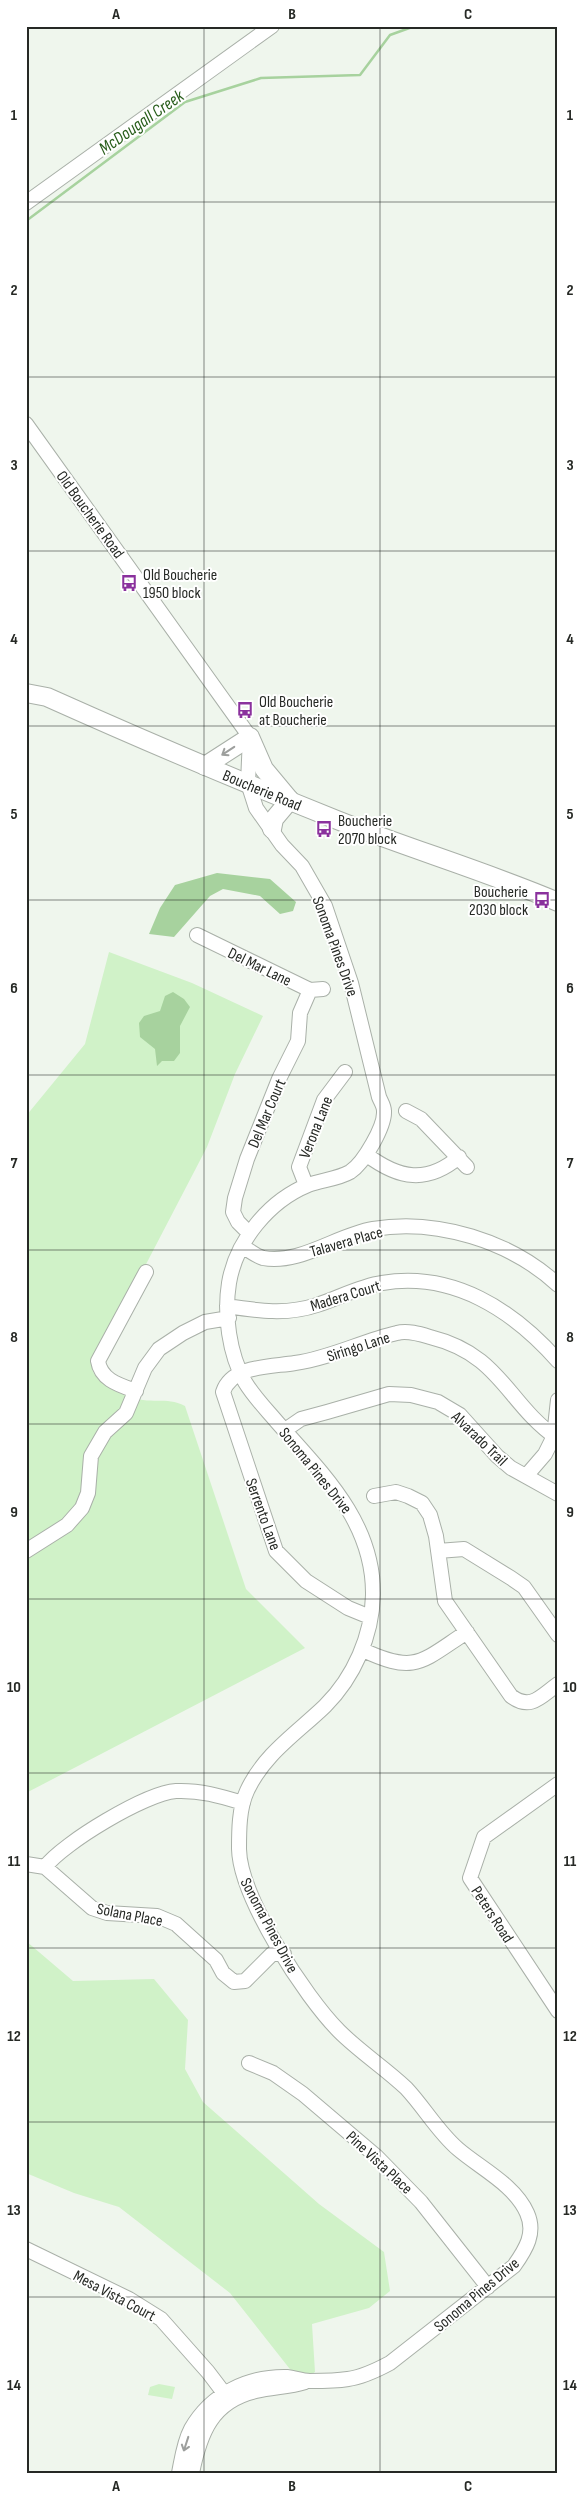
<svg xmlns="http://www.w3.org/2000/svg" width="584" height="2499" viewBox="0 0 584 2499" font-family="'Sofia Sans Condensed',sans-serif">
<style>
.green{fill:#d0f2c8}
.water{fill:#a7d29e}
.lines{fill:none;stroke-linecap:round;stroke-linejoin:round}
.stream{stroke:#a7d29e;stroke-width:2.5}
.minor-casing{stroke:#a9b0a8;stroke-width:16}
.major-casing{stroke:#a9b0a8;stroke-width:20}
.minor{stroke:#fff;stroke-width:14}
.major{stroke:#fff;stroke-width:18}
.oneway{stroke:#9d9f9d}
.grid{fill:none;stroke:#262925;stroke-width:1;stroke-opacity:0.55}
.labels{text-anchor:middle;stroke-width:4;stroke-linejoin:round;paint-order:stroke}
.street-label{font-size:16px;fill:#262925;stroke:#fff}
.poi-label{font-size:16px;fill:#262925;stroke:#fff;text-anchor:start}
.water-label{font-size:18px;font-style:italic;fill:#285e1b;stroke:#fff}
.neatline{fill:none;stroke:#262925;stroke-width:2}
.grid-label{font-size:16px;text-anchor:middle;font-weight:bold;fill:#262925}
</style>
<rect width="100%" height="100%" fill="#eff6ed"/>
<!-- green -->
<path class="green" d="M109,952L192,983L263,1016L235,1074L207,1147L92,1368C95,1385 127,1398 143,1400C159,1402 170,1398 185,1406L246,1589L305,1648L26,1793V1116L85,1044Z
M26,1941L73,1981L154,1979L188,2020L185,2069L203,2102L319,2204L384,2252L390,2291L369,2308L312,2324L315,2372L309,2376L293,2373L230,2293L119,2207L74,2193L26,2173Z
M159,2384L175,2387L172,2399L148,2395L150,2387Z"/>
<!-- water -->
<path class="water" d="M217,873L270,879L296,902L293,911L280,914L260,896L223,889L210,896L174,937L149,934L160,908L175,885Z
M173,992L184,999L190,1007L180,1026V1053L174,1061H162L157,1066L155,1049L140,1037L139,1023L144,1016L160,1011L165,996Z"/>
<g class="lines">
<!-- stream -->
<path class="stream" d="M26,221L185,102L261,78L360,75L390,35L415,26"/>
<!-- minor casing -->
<g class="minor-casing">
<path id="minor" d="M26,203L272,26
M26,424L250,737L248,783L256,808L282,845L302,866L325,906L351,983L379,1097C381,1102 384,1106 384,1111C385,1126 364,1163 350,1172C338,1179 321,1180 308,1185C269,1201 236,1241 229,1283C224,1314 229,1354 245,1382C254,1397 266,1409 277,1422C322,1473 374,1522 373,1595C372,1636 354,1677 325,1706C297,1733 264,1754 247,1791C239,1808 239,1831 239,1849C240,1897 305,1997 339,2031C360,2052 385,2068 406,2088C424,2107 438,2132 458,2149C480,2168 515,2185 527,2213C536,2233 526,2249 514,2266L390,2363C377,2370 363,2377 348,2379C336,2381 322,2381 310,2381C302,2381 295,2378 287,2377C248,2376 211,2394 191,2429C184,2442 182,2458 179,2473
M197,935L310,990L323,989
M406,1111L421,1119L467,1167
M367,1155C399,1179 427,1184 459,1157
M306,1185L299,1167L324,1100L345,1072
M249,1233L238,1222L233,1212L235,1198L247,1159L279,1079L298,1041L300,1013L310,990
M243,1247C249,1250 256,1256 263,1258C300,1265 337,1235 373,1229C436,1218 511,1241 558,1285
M227,1306C259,1311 287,1315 317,1305C339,1298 360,1286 382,1283C453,1271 513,1310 558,1361
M136,1391C119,1385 101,1380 98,1361L146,1272
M285,1430L301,1419L327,1412L389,1394L411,1395L438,1402L460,1415L497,1456L511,1468L558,1494
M526,1476L545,1454L554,1436L558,1400
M374,1496L396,1492L408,1496L422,1503L430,1515L436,1536L445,1601L511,1696C531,1711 541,1696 558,1684
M26,1551L67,1525L82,1508L88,1493L91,1456L105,1432L126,1413L145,1368L159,1349L183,1333L205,1322L229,1318
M438,1551L464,1549L511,1578L524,1587L558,1635
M370,1617L348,1608L306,1581L276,1551L223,1392C232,1365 271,1367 295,1363C331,1358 362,1341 397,1333C407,1330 420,1334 430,1337C502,1355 506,1403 558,1439
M363,1650C416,1675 422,1661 467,1632
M558,1784L484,1837L470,1878L558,2011
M243,1803C220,1796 200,1790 176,1791C146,1793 63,1843 45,1867L92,1908L107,1913L157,1916L176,1924L216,1960L223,1973L234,1982L245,1981L272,1954H284
M26,1864L45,1867
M249,2063L273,2073L303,2094L376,2156L421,2202L488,2287
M26,2249L129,2299L161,2319L208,2372L230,2401
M192,2473C200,2433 212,2401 256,2391C273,2387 289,2387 305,2382"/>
</g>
<!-- major casing -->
<g class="major-casing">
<g id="major">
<path id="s1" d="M26,693L47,697C143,740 239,781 337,820C410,849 485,871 558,902"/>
<path d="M205,766L250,737L264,769L289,799"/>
<path d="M272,829L274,819L290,800"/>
</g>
</g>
<!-- minor -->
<use href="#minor" class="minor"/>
<!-- major -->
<use href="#major" class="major"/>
</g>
<!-- one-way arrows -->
<defs><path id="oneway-shaft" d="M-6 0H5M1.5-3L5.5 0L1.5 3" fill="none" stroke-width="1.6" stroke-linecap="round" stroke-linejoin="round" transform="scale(1.25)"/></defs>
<g class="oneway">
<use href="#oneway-shaft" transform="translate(228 751) rotate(147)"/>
<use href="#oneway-shaft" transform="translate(186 2444) rotate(108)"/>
</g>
<!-- grid -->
<path class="grid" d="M204,26V2473M380,26V2473M26,202H558M26,377H558M26,551H558M26,726H558M26,900H558M26,1075H558M26,1250H558M26,1424H558M26,1599H558M26,1773H558M26,1948H558M26,2122H558M26,2297H558"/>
<!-- icons -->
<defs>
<g id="bus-bare" transform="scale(1.35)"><path d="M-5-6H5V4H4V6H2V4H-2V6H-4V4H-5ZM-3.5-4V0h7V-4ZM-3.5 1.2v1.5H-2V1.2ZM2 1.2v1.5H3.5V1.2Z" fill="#8a319d" stroke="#fff" stroke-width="2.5" paint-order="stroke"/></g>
</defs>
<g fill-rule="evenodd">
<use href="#bus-bare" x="129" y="583"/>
<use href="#bus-bare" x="245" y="710"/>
<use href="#bus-bare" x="324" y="829"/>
<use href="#bus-bare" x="542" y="900"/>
</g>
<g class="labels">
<!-- street labels -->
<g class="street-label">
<text transform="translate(91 514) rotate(54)" y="6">Old Boucherie Road</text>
<text dy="6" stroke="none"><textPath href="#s1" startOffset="256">Boucherie Road</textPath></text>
<text transform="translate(336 946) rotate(70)" y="6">Sonoma Pines Drive</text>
<text transform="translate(260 966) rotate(26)" y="6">Del Mar Lane</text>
<text transform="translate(266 1113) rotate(-67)" y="6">Del Mar Court</text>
<text transform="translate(315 1127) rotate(-68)" y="6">Verona Lane</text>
<text transform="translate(346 1241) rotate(-16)" y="6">Talavera Place</text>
<text transform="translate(345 1295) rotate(-17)" y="6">Madera Court</text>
<text transform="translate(358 1346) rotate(-18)" y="6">Siringo Lane</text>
<text transform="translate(480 1438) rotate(44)" y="6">Alvarado Trail</text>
<text transform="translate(316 1470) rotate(51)" y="6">Sonoma Pines Drive</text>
<text transform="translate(264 1514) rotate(70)" y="6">Serrento Lane</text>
<text transform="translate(130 1914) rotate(11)" y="6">Solana Place</text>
<text transform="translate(493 1914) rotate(57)" y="6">Peters Road</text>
<text transform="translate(270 1925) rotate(62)" y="6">Sonoma Pines Drive</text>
<text transform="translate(380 2162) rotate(43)" y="6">Pine Vista Place</text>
<text transform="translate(476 2294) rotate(-40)" y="6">Sonoma Pines Drive</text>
<text transform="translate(115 2295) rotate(28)" y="6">Mesa Vista Court</text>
</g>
<!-- poi labels -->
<g class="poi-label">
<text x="143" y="580">Old Boucherie<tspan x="143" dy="18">1950 block</tspan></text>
<text x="259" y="707">Old Boucherie<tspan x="259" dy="18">at Boucherie</tspan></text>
<text x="338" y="826">Boucherie<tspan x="338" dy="18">2070 block</tspan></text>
<text x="528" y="897" text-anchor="end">Boucherie<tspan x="528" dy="18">2030 block</tspan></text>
</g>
<!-- water labels -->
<g class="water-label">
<text transform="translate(141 122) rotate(-35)" y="6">McDougall Creek</text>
</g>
</g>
<!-- border -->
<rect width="584" height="2499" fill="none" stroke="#ffffff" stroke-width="55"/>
<rect x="28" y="28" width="528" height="2444" class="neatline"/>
<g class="grid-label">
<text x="116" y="19">A</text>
<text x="292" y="19">B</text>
<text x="468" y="19">C</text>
<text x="14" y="120">1</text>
<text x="570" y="120">1</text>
<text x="14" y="295">2</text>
<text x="570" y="295">2</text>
<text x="14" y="470">3</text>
<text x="570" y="470">3</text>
<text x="14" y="644">4</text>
<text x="570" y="644">4</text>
<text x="14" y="819">5</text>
<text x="570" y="819">5</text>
<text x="14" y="993">6</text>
<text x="570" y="993">6</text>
<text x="14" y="1168">7</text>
<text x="570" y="1168">7</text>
<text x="14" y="1342">8</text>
<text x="570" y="1342">8</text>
<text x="14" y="1517">9</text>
<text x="570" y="1517">9</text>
<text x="14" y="1692">10</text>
<text x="570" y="1692">10</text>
<text x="14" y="1866">11</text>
<text x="570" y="1866">11</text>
<text x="14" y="2041">12</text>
<text x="570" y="2041">12</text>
<text x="14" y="2215">13</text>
<text x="570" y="2215">13</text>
<text x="14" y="2390">14</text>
<text x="570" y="2390">14</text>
<text x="116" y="2491">A</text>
<text x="292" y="2491">B</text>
<text x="468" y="2491">C</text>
</g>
</svg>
